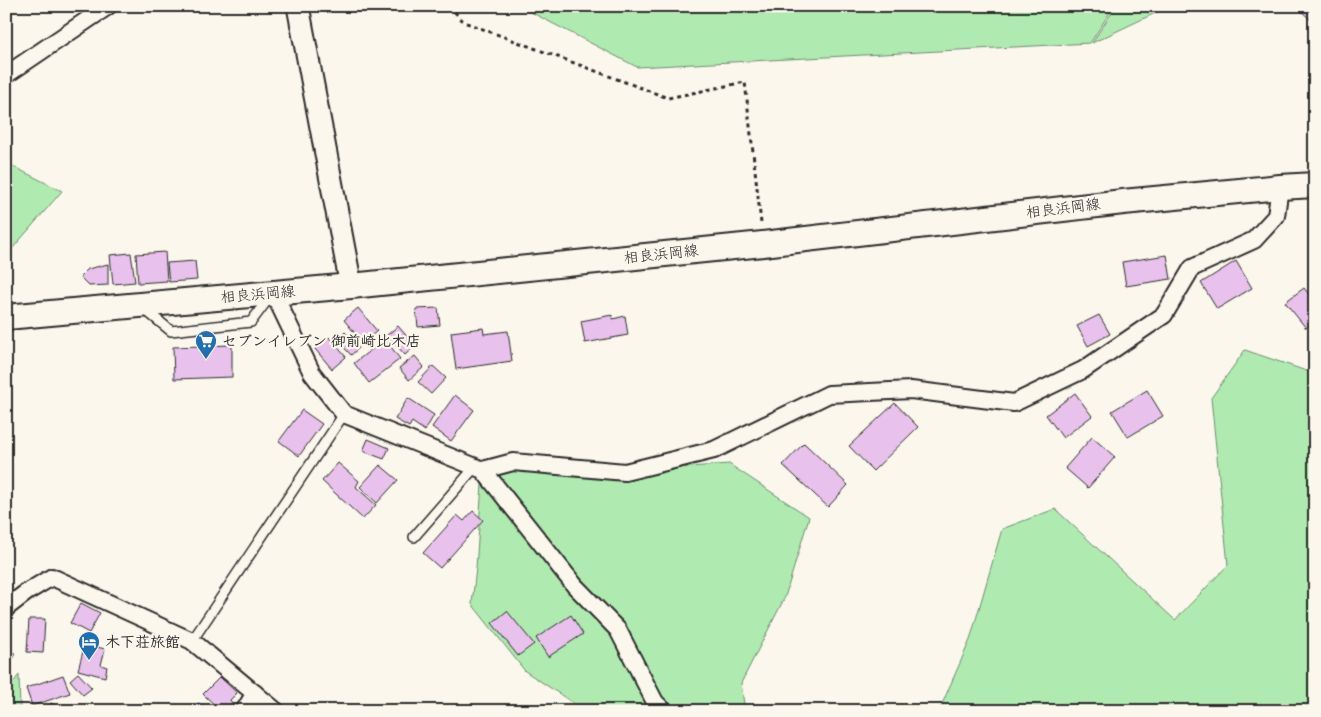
<svg xmlns="http://www.w3.org/2000/svg" width="1321" height="717" viewBox="0 0 1321 717" font-family="Mynerve,'Klee One',sans-serif">
<style>
.green{fill:#afebb1;stroke:#6d8b6e}
.building{fill:#e8c2ec;stroke:#2b2b2b}
.lines{fill:none;stroke-linecap:round;stroke-linejoin:round}
.service-casing{stroke:#2b2b2b;stroke-width:12}
.minor-casing{stroke:#2b2b2b;stroke-width:20}
.tertiary-casing{stroke:#2b2b2b;stroke-width:25}
.secondary-casing{stroke:#2b2b2b;stroke-width:28}
.path{stroke:#2b2b2b;stroke-width:3;stroke-dasharray:4 4;stroke-linecap:butt}
.service{stroke:#fbf7ec;stroke-width:9}
.minor{stroke:#fbf7ec;stroke-width:16}
.tertiary{stroke:#fbf7ec;stroke-width:21}
.secondary{stroke:#fbf7ec;stroke-width:24}
.labels{text-anchor:middle;stroke-width:4.5;stroke-linejoin:round;paint-order:stroke}
.street-label{font-size:15px;fill:#2b2b2b;stroke:#fbf7ec}
.poi-label{font-size:15px;font-weight:bold;fill:#2b2b2b;stroke:#fbf7ec;text-anchor:start}
</style>
<rect width="100%" height="100%" fill="#fbf7ec"/>
<filter id="ink" filterUnits="userSpaceOnUse"><feTurbulence type="fractalNoise" baseFrequency=".02" numOctaves="2"/><feDisplacementMap in="SourceGraphic" scale="10" xChannelSelector="R" yChannelSelector="G"/><feConvolveMatrix kernelMatrix="1 2 1 2 8 2 1 2 1" color-interpolation-filters="sRGB"/></filter>
<g filter="url(#ink)">
<!-- green -->
<path class="green" d="M519,6H1114L1090,43L637,67Z
M1116,6H1170L1092,43Z
M6,163L62,191L6,256Z
M1245,350L1315,374V711H939L970,640L1002,529L1055,509L1175,620L1228,565L1211,398Z
M533,463L625,472L729,464L809,517L785,597L741,683L745,711H592L576,705L525,671L472,604L476,568L483,470Z
M19,675L20,711H6V692Z"/>
<!-- building -->
<path class="building" d="M1296,6H1315V24Z
M165,252L167,281L138,283L136,254Z
M131,253L135,282L113,284L110,255Z
M1167,255L1171,279L1126,286L1122,262Z
M195,261L197,280L169,282L167,263Z
M1236,261L1252,288L1217,309L1201,283Z
M108,264V285L89,286L80,277L88,269Z
M1304,288L1315,302V321L1306,328L1285,302Z
M358,308L377,331L363,343L344,320Z
M438,308L440,325L418,327L416,309Z
M612,315L613,319L625,316L628,335L585,343L581,321Z
M1099,315L1110,334L1088,346L1077,326Z
M398,326L415,346L405,355L387,335Z
M483,328L484,334L508,331L512,361L456,369L451,332Z
M345,332L359,348L351,355L337,340Z
M329,337L346,357L332,369L315,349Z
M385,339L400,359L369,383L354,363Z
M232,345V377L174,379L173,347Z
M415,356L424,367L409,380L399,368Z
M433,366L446,378L431,394L418,382Z
M1147,390L1163,416L1128,437L1112,411Z
M1075,393L1092,416L1063,438L1046,415Z
M455,395L474,410L451,441L432,427Z
M408,398L434,415L425,431L412,422L409,427L395,419Z
M895,403L918,427L873,471L849,446Z
M302,410L322,424L299,456L279,441Z
M1092,437L1115,457L1088,488L1065,468Z
M368,439L389,448L384,459L363,451Z
M804,443L848,485L828,507L783,465Z
M338,463L359,481L356,487L376,505L363,519L322,481Z
M380,465L398,480L377,503L360,487Z
M473,511L483,520L440,568L423,553L457,515L464,521Z
M81,603L100,613L89,633L70,623Z
M507,611L534,644L518,656L492,623Z
M571,615L583,634L548,657L536,638Z
M29,619H45L43,653L27,652Z
M85,644L105,649L101,665L107,667L105,677L78,670Z
M6,648L16,654L6,671Z
M78,673L92,688L83,695L70,680Z
M63,675L70,693L32,706L26,688Z
M220,677L237,693L230,700L232,703L225,711H221L203,694Z
M51,703L66,711H47Z
M198,703L209,709L207,711H193Z"/>
<g class="lines">
<!-- service casing -->
<g class="service-casing">
<path id="service" d="M143,308L171,331L251,322L269,298
M414,537L475,467
M192,641L344,414"/>
</g>
<!-- minor casing -->
<g class="minor-casing">
<path id="minor" d="M6,75L108,6
M273,292L312,373L344,414L483,470L575,586L618,630L655,702L664,711
M483,470L513,462L625,472L714,450L829,394L911,390L1014,403L1083,370L1164,315L1192,268L1254,240L1276,216L1280,187
M6,608L27,592L52,577L192,641L276,711
M244,711L255,693"/>
</g>
<!-- tertiary casing -->
<g class="tertiary-casing">
<path id="tertiary" d="M298,6L351,286"/>
</g>
<!-- secondary casing -->
<g class="secondary-casing">
<path id="secondary" d="M6,317L351,286L763,244L1123,202L1280,187L1315,185"/>
</g>
<!-- path -->
<path class="path" d="M449,6L464,22L668,98L745,82L761,223"/>
<!-- service -->
<use href="#service" class="service"/>
<!-- minor -->
<use href="#minor" class="minor"/>
<!-- tertiary -->
<use href="#tertiary" class="tertiary"/>
<!-- secondary -->
<use href="#secondary" class="secondary"/>
</g>
</g>
<!-- icons -->
<defs>
<g id="supermarket-pin" transform="scale(1.125)"><path d="M0 17L-7.5 6A9.5 9.5 0 1 1 7.5 6Z" fill="#1f6fb2" stroke="#fbf7ec"/><path d="M-6-5.5h2.5l.6 2H6L4.5 2H-2.5L-4.4-4H-6ZM-1.5 3.2a1.3 1.3 0 1 0 .1 0ZM3 3.2a1.3 1.3 0 1 0 .1 0Z" fill="#fff"/></g>
<g id="hotel-pin" transform="scale(1.125)"><path d="M0 17L-7.5 6A9.5 9.5 0 1 1 7.5 6Z" fill="#1f6fb2" stroke="#fbf7ec"/><path d="M-6-4.5h1.5V1H6V5H4.5V3h-9V5H-6ZM-4 0a1.8 1.8 0 1 1 3.6 0ZM.5 0V-2.5h3Q6-2.5 6 0Z" fill="#fff"/></g>
</defs>
<g fill-rule="evenodd">
<use href="#supermarket-pin" x="206" y="341"/>
<use href="#hotel-pin" x="89" y="642"/>
</g>
<g class="labels">
<!-- street labels -->
<g class="street-label">
<text transform="translate(1063 208) rotate(-7)" y="5">相良浜岡線</text>
<text transform="translate(661 254) rotate(-6)" y="5">相良浜岡線</text>
<text transform="translate(258 294) rotate(-5)" y="5">相良浜岡線</text>
</g>
<!-- poi labels -->
<g class="poi-label">
<text x="222" y="346">セブンイレブン 御前崎比木店</text>
<text x="105" y="647">木下荘旅館</text>
</g>
</g>
<!-- margin -->
<rect width="1321" height="717" fill="none" stroke="#fbf7ec" stroke-width="25"/>
<rect x="12" y="12" width="1296" height="692" fill="none" stroke="#2b2b2b" stroke-width="2" filter="url(#ink)"/>
</svg>
